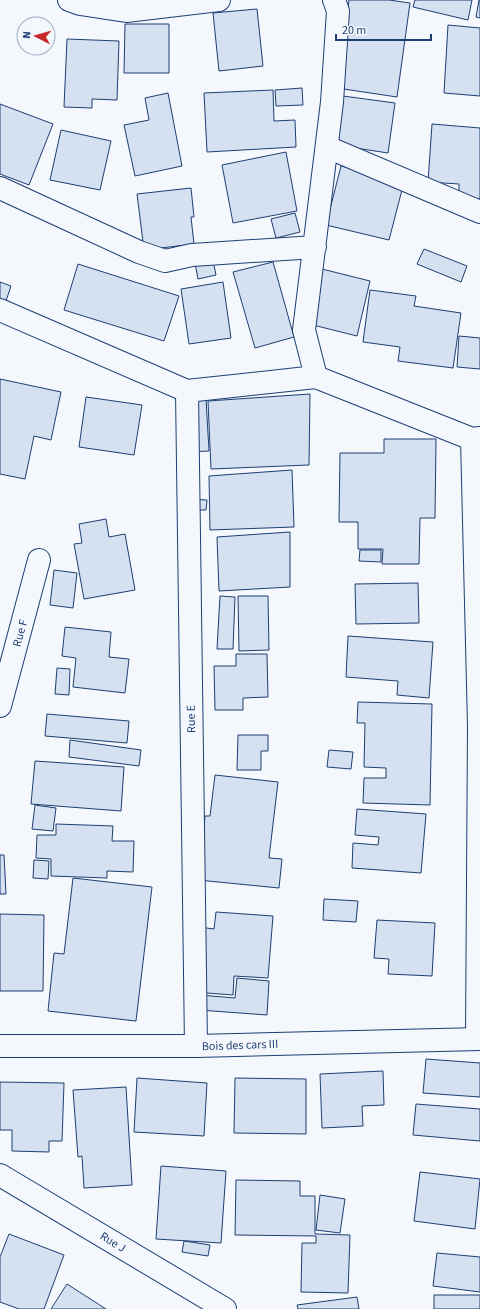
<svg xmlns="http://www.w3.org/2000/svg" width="480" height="1309" viewBox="0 0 480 1309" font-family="'Source Sans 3',sans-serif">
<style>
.building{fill:#d5e0f0;stroke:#1d3f73}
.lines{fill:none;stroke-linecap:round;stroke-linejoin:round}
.minor-casing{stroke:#1d3f73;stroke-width:24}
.tertiary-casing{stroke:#1d3f73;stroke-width:24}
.minor{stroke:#f4f7fb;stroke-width:22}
.tertiary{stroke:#f4f7fb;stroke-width:22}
.labels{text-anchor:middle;stroke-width:3;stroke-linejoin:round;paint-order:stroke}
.street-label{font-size:12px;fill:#1d3f73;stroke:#f4f7fb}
</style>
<rect width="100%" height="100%" fill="#f4f7fb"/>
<!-- building -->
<path class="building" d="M349,0H389L410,3L397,97L337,88Z
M415,0H472L468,20L413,7Z
M479,0H480V18L476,17Z
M257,9L263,66L219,71L213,13Z
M125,24H169V73H124Z
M448,25L480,28V96L444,93Z
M67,39L119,41L117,100L92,99V108L64,107Z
M302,88L303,105L276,106L275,90Z
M273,90L274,121L295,120L296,147L207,152L204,93Z
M168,93L182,166L135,176L124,125L149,120L145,98Z
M343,96L395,103L388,153L336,145Z
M0,104L53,124L29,185L0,174Z
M432,124L480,128V199L459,197V184L428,182Z
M61,130L111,141L100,190L50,180Z
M286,152L297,211L233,223L222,165Z
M341,166L404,182L389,240L326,225Z
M191,188L194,217H191L194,244L144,250L137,194Z
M295,213L300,232L276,238L271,219Z
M424,249L467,266L461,282L417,264Z
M213,260L216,275L198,279L195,263Z
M273,262L294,337L255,348L233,272Z
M78,264L179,296L164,341L64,310Z
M322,269L370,281L357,336L309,324Z
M0,282L11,286L6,301L0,299Z
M223,282L231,338L189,344L181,289Z
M370,290L416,296L414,306L461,313L453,368L398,361L400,347L363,342Z
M459,336L480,338V369L457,367Z
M0,379L61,392L51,440L34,436L25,479L0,474Z
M310,394L309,465L211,469L208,401Z
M86,397L142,405L134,455L79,447Z
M206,399L209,451L187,452L185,400Z
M384,439H436L435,518H420L419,564H382L383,549H358V522H339L340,453H384Z
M292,470L294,527L210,530L209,476Z
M187,499L207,500L206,510H187Z
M106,519L109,537L125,534L135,590L84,599L74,544L82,543L79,524Z
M290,532V587L219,591L217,537Z
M360,550H381V562L359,561Z
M54,570L77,573L73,608L50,605Z
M418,583L419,623L356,624L355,584Z
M220,596L235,597L233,649H217Z
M238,596H268L269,650L239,651Z
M65,627L111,632L109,657L129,659L125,693L73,687L76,658L62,656Z
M348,636L433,642L429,698L397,695L398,681L346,677Z
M236,654H267L268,697L243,698V710H215L214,666H236Z
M57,668L70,669L69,695L55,694Z
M358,702L432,704L430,805L363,803L364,778H386V768L364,767L365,723H357Z
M47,714L129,721L127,743L45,736Z
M238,735H268V751H261V770H237Z
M70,740L141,750L139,766L69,757Z
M329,750L353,752L351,769L327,767Z
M35,761L124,767L121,811L31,804Z
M215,775L278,782L269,858L282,859L279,888L198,880L205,816H210Z
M35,805L56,808L53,831L32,829Z
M357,809L426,814L421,873L352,868L353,843L378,845L379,837L355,835Z
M56,824L113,826L112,841H134L133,872L107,871V878L51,876V859L36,858L37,835H56Z
M0,855H4L6,894H0Z
M34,860L49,861L48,879L33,878Z
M73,878L152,887L136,1021L48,1011L54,953L64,954Z
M324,899L358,901L356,922L323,920Z
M216,912L273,916L268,978L234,976L233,995L194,992L199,927L214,929Z
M0,914L44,915L43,991H0Z
M377,920L435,923L432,976L388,974L389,959L374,958Z
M237,978L269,981L267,1015L199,1010L200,995L235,998Z
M426,1059L480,1063V1097L423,1093Z
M383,1071L384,1105L362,1106L363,1126L322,1128L320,1074Z
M137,1078L207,1083L204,1136L134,1132Z
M235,1078L306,1079V1134L234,1133Z
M0,1082L64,1083L62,1141H49V1152L12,1151V1130H0Z
M126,1087L132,1185L84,1188L82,1156L78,1157L73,1090Z
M416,1104L480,1109V1141L413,1135Z
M161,1166L226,1171L221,1243L156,1239Z
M420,1172L480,1179L475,1229L414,1221Z
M236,1180L300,1181V1196H315V1234L350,1235L348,1293L301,1292L302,1243H316V1236L235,1235Z
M320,1195L345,1199L340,1233L316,1230Z
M9,1234L64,1255L44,1309H19L0,1302V1257Z
M184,1241L210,1245L208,1256L182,1252Z
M437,1253L480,1257V1292L433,1286Z
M67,1284L106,1309H51Z
M434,1295H480V1309H434Z
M357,1297L359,1309H298L297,1305Z"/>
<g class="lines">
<!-- minor casing -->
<g class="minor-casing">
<path id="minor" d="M69,0L80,4L126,11L219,0
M327,147L480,212
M0,188L139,252L165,261L192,255L315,247
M0,310L187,391L316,377L472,439L480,438
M316,377L304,330L332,102L338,11L334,0
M187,391L196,1046
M472,439L479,726L477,1039
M0,706L39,560
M0,1175L225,1309"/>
</g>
<!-- tertiary casing -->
<g class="tertiary-casing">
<path id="tertiary" d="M0,1046H196L480,1039"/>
</g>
<!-- minor -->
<use href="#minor" class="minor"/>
<!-- tertiary -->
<use href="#tertiary" class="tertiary"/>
</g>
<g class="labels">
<!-- street labels -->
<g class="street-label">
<text transform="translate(20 633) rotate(-75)" y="4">Rue F</text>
<text transform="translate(191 719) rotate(-91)" y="4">Rue E</text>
<text transform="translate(240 1045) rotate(-2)" y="4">Bois des cars III</text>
<text transform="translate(113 1242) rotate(31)" y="4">Rue J</text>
</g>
</g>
<!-- north arrow -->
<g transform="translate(36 36) rotate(276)"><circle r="19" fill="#f4f7fb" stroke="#9eadc5"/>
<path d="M0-3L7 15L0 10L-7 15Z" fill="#c62828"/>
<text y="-6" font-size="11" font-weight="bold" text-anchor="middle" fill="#1d3f73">N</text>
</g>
<!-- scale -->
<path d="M336 34v6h95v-6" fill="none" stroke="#1d3f73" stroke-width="2"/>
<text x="342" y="34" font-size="12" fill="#1d3f73" stroke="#f4f7fb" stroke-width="3" paint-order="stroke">20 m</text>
</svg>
